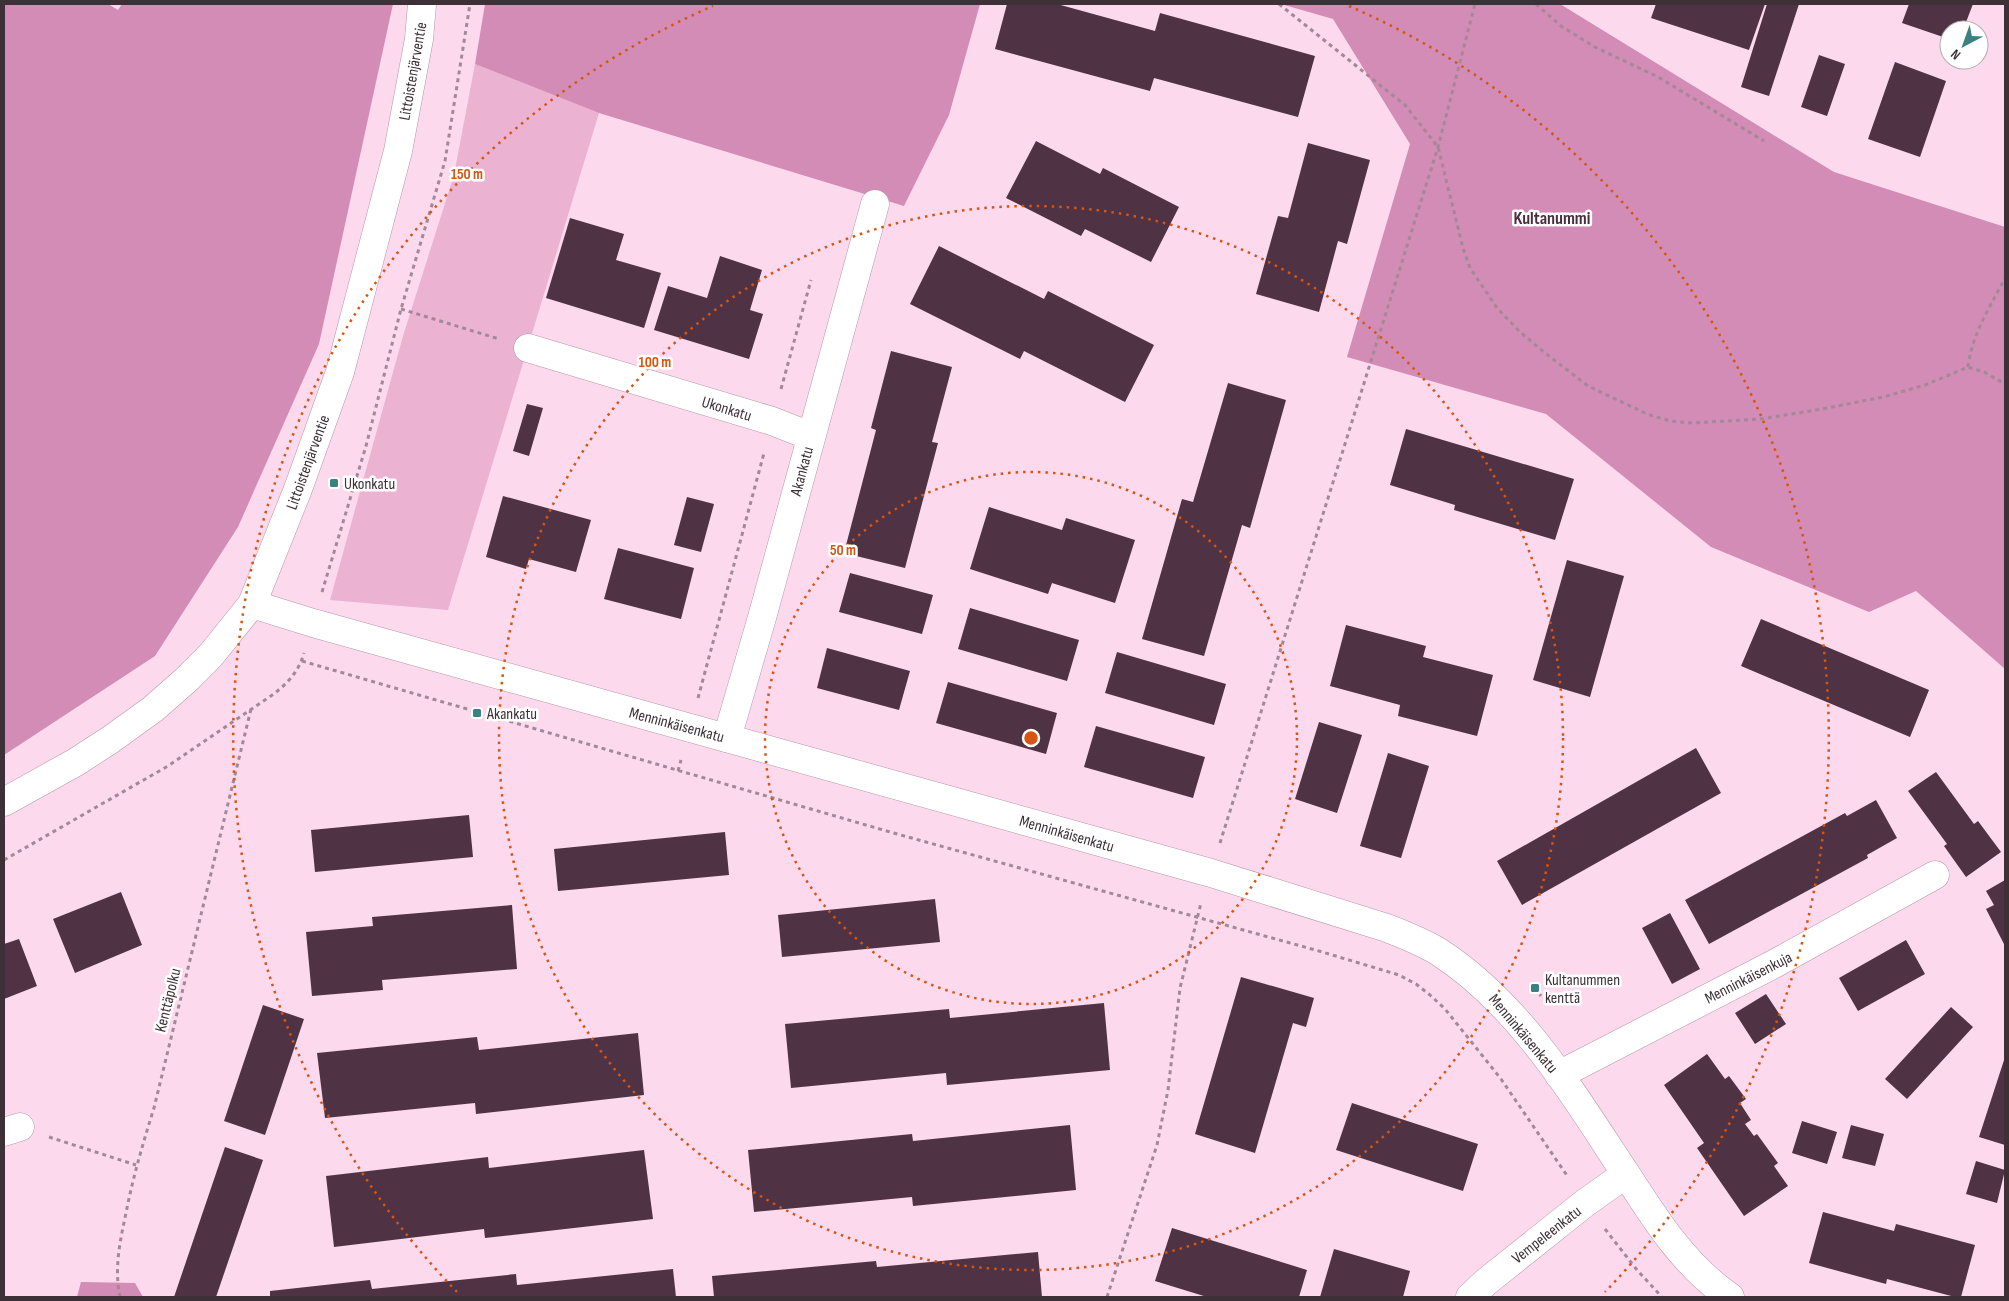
<svg xmlns="http://www.w3.org/2000/svg" width="2009" height="1301" viewBox="0 0 2009 1301" font-family="'Sofia Sans Condensed',sans-serif">
<style>
.green{fill:#ebb2d2}
.forest{fill:#d28cb5}
.building{fill:#4f3344}
.lines{fill:none;stroke-linecap:round;stroke-linejoin:round}
.street-casing{stroke:#b796a8;stroke-width:29}
.secondary-casing{stroke:#b796a8;stroke-width:29}
.path{stroke:#a28997;stroke-width:3;stroke-dasharray:4 4;stroke-linecap:butt}
.street{stroke:#fff;stroke-width:28}
.secondary{stroke:#fff;stroke-width:28}
.ring{fill:none;stroke:#d75510;stroke-width:2.5;stroke-dasharray:2.5 5}
.poi-dot{fill:#3a8282;stroke:#fff;stroke-width:2}
.labels{text-anchor:middle;stroke-width:5;stroke-linejoin:round;paint-order:stroke}
.street-label{font-size:16px;fill:#3d3037;stroke:#fff}
.poi-label{font-size:16px;fill:#3d3037;stroke:#fff;text-anchor:start}
.neighbourhood-label{font-size:18px;font-weight:bold;fill:#4b2f3f;stroke:#fff}
.centre{fill:#d75510;stroke:#fff;stroke-width:2.5}
.ring-label{font-size:15px;text-anchor:middle;font-weight:bold;fill:#d75510;stroke:#fff;stroke-width:5;stroke-linejoin:round;paint-order:stroke}
</style>
<rect width="100%" height="100%" fill="#fdd9ed"/>
<!-- green -->
<path class="green" d="M475,64L599,113L448,610L330,600L403,336L454,175Z"/>
<!-- forest -->
<path class="forest" d="M4,4H108L118,10L122,4H393L319,344L238,527L155,656L4,755Z
M485,4H980L949,115L904,206L599,113L475,64Z
M1281,4H1560L1834,172L2005,227V669L1916,591L1869,612L1711,547L1546,414L1347,357L1410,144L1333,19Z
M81,1282L135,1283L143,1297H77Z"/>
<!-- building -->
<path class="building" d="M1007,4H1057L1155,31L1160,13L1315,56L1298,117L1154,78L1150,91L995,49Z
M1656,4H1765L1749,50L1651,18Z
M1767,4H1799L1769,96L1741,87Z
M1909,4H1973L1963,30H1949V39L1902,23Z
M1819,55L1845,64L1827,116L1801,107Z
M1895,62L1946,81L1920,157L1868,139Z
M1036,141L1100,174L1103,168L1179,207L1151,262L1085,229L1081,236L1006,198Z
M1308,143L1370,160L1347,244L1338,241L1319,312L1256,294L1278,216L1288,218Z
M570,218L624,234L616,260L661,273L644,328L546,298Z
M939,246L1044,299L1048,291L1154,345L1125,402L1024,351L1020,359L910,304Z
M720,256L762,270L750,310L763,314L749,359L654,330L668,286L707,298Z
M891,351L952,367L932,442L938,443L905,568L844,553L876,430L871,428Z
M1228,383L1286,400L1250,528L1242,525L1204,656L1142,639L1182,499L1193,502Z
M527,404L543,408L529,456L513,451Z
M1406,429L1574,479L1555,540L1454,510L1455,505L1390,485Z
M503,496L591,520L576,572L529,559L526,569L486,557Z
M687,497L714,504L701,552L674,545Z
M989,507L1062,530L1066,518L1135,540L1115,603L1052,583L1048,594L970,569Z
M618,548L694,568L681,619L604,599Z
M1567,560L1624,576L1590,697L1533,680Z
M850,573L933,595L922,634L839,612Z
M970,608L1079,640L1067,681L958,649Z
M1761,619L1929,690L1910,737L1741,666Z
M1346,625L1426,646L1423,657L1493,675L1477,736L1398,716L1400,705L1330,686Z
M827,648L910,671L899,710L817,688Z
M1117,652L1226,684L1214,725L1105,693Z
M948,682L1057,713L1046,754L936,723Z
M1319,722L1362,735L1337,813L1295,799Z
M1096,726L1205,757L1193,798L1084,767Z
M1696,748L1721,793L1522,905L1497,861Z
M1388,753L1429,766L1401,858L1360,846Z
M1936,772L1974,824L1978,821L2001,852L1966,877L1944,846L1947,844L1908,791Z
M1876,800L1897,838L1867,855L1868,858L1709,944L1685,900L1845,813L1847,816Z
M469,815L473,857L315,872L311,830Z
M725,832L729,875L558,891L554,849Z
M2005,880V946L1986,909L1994,905L1986,891Z
M121,892L142,945L75,973L53,919Z
M935,899L940,942L782,957L778,915Z
M512,905L517,969L382,980L383,990L312,996L306,932L373,926L372,917Z
M1670,913L1700,969L1672,984L1642,928Z
M19,939L37,986L4,999V944Z
M1906,940L1925,974L1858,1011L1839,978Z
M1241,977L1314,998L1306,1027L1293,1023L1255,1153L1195,1134Z
M1766,994L1786,1024L1755,1044L1735,1013Z
M1104,1003L1110,1070L947,1085L946,1073L791,1088L785,1024L949,1009L950,1018Z
M263,1005L304,1019L265,1135L224,1121Z
M1951,1007L1973,1027L1907,1099L1885,1079Z
M638,1033L644,1095L476,1114L475,1103L325,1118L317,1053L477,1037L479,1050Z
M1707,1054L1725,1079L1729,1076L1746,1099L1740,1103L1751,1120L1745,1124L1754,1136L1757,1134L1778,1163L1774,1166L1788,1186L1744,1216L1697,1148L1704,1143L1664,1085Z
M2005,1057V1145L1979,1137Z
M1352,1103L1478,1144L1463,1191L1336,1150Z
M1802,1121L1837,1132L1827,1164L1792,1153Z
M1070,1125L1076,1190L913,1206L912,1197L754,1212L748,1150L912,1134L913,1141Z
M1851,1125L1884,1134L1875,1166L1842,1158Z
M225,1147L263,1160L216,1297H174Z
M644,1150L653,1219L485,1238L484,1229L334,1247L326,1176L488,1157L489,1168Z
M1976,1161L2005,1170L1997,1203L1966,1194Z
M1823,1212L1894,1231L1896,1224L1975,1245L1961,1297H1955L1887,1279L1886,1284L1809,1263Z
M1172,1228L1307,1270L1299,1297H1207L1155,1281Z
M1334,1249L1410,1271L1403,1297H1320Z
M1038,1252L1042,1297H714L712,1276L876,1261L877,1267Z
M673,1269L676,1297H270V1291L370,1280L372,1289L516,1274L517,1285Z"/>
<g class="lines">
<!-- street casing -->
<g class="street-casing">
<path id="street" d="M528,348L772,421L810,436
M727,738L763,614L875,204
M1559,1075L1774,964L1935,875
M4,1132L20,1127
M1470,1297L1486,1282L1585,1203L1626,1174"/>
</g>
<!-- secondary casing -->
<g class="secondary-casing">
<path id="secondary" d="M252,604L313,623L1211,873L1387,928C1405,935 1423,942 1439,952C1522,1006 1574,1096 1628,1177C1657,1222 1685,1266 1730,1297
M4,802L76,762L110,740L153,709L186,680L211,655L252,604L298,489L340,372L398,151L419,39L422,4"/>
</g>
<!-- path -->
<path class="path" d="M1279,4L1405,105L1438,147L1463,248L1470,268L1497,308L1518,330L1540,349L1588,386L1647,414L1670,421L1692,423L1761,419L1822,409L1883,397L1925,385L1968,367L1984,372L2005,384
M1536,4L1561,26L1595,47L1658,77L1764,141
M401,309L499,339
M1968,367C1972,334 1990,307 2005,278
M781,389L811,280
M335,483L354,489
M322,592L366,446L401,309L445,161L470,4
M302,661L890,832L1319,951L1399,975L1416,984L1430,995L1445,1009L1501,1079L1568,1177
M698,698L764,453
M678,771L681,760
M1220,843L1438,147L1475,4
M4,860L168,766L268,698C285,686 298,674 304,653
M1535,988L1541,996
M49,1137L136,1165
M1605,1229L1637,1270L1662,1297
M120,1297C114,1268 120,1241 126,1213C133,1177 143,1143 154,1108L251,709
M1107,1297L1157,1145L1168,1090L1180,988L1201,903"/>
<!-- street -->
<use href="#street" class="street"/>
<!-- secondary -->
<use href="#secondary" class="secondary"/>
</g>
<!-- distance rings -->
<g class="ring">
<circle cx="1031" cy="738" r="266"/>
<circle cx="1031" cy="738" r="532"/>
<path d="M457 1292A798 798 0 0 1 713 6M1349 6A798 798 0 0 1 1605 1292"/>
</g>
<!-- markers -->
<g class="poi-dot">
<rect x="329" y="478" width="10" height="10" rx="2.5"/>
<rect x="472" y="708" width="10" height="10" rx="2.5"/>
<rect x="1530" y="983" width="10" height="10" rx="2.5"/>
</g>
<g class="labels">
<!-- street labels -->
<g class="street-label">
<text transform="translate(412 71) rotate(-80)" y="6">Littoistenjärventie</text>
<text transform="translate(727 408) rotate(17)" y="6">Ukonkatu</text>
<text transform="translate(307 462) rotate(-70)" y="6">Littoistenjärventie</text>
<text transform="translate(801 471) rotate(-75)" y="6">Akankatu</text>
<text transform="translate(677 724) rotate(15)" y="6">Menninkäisenkatu</text>
<text transform="translate(1067 833) rotate(16)" y="6">Menninkäisenkatu</text>
<text transform="translate(1748 977) rotate(-27)" y="6">Menninkäisenkuja</text>
<text transform="translate(167 1000) rotate(-76)" y="6">Kenttäpolku</text>
<text transform="translate(1524 1033) rotate(50)" y="6">Menninkäisenkatu</text>
<text transform="translate(1546 1234) rotate(-38)" y="6">Vempeleenkatu</text>
</g>
<!-- poi labels -->
<g class="poi-label">
<text x="344" y="489">Ukonkatu</text>
<text x="487" y="719">Akankatu</text>
<text x="1545" y="985">Kultanummen<tspan x="1545" dy="18">kenttä</tspan></text>
</g>
<!-- neighbourhood labels -->
<g class="neighbourhood-label">
<text x="1552" y="224">Kultanummi</text>
</g>
</g>
<circle cx="1031" cy="738" r="8" class="centre"/>
<g class="ring-label">
<text x="467" y="179">150 m</text>
<text x="655" y="367">100 m</text>
<text x="843" y="555">50 m</text>
</g>
<!-- border -->
<rect width="2009" height="1301" fill="none" stroke="#3d3037" stroke-width="10"/>
<!-- north arrow -->
<g transform="translate(1964 45) rotate(221)"><circle r="24" fill="#ffffff" stroke="#b1acaf"/>
<path d="M0-4L9 19L0 12L-9 19Z" fill="#3a8282"/>
<text y="-8" font-size="14" font-weight="bold" text-anchor="middle" fill="#3d3037">N</text>
</g>
</svg>
